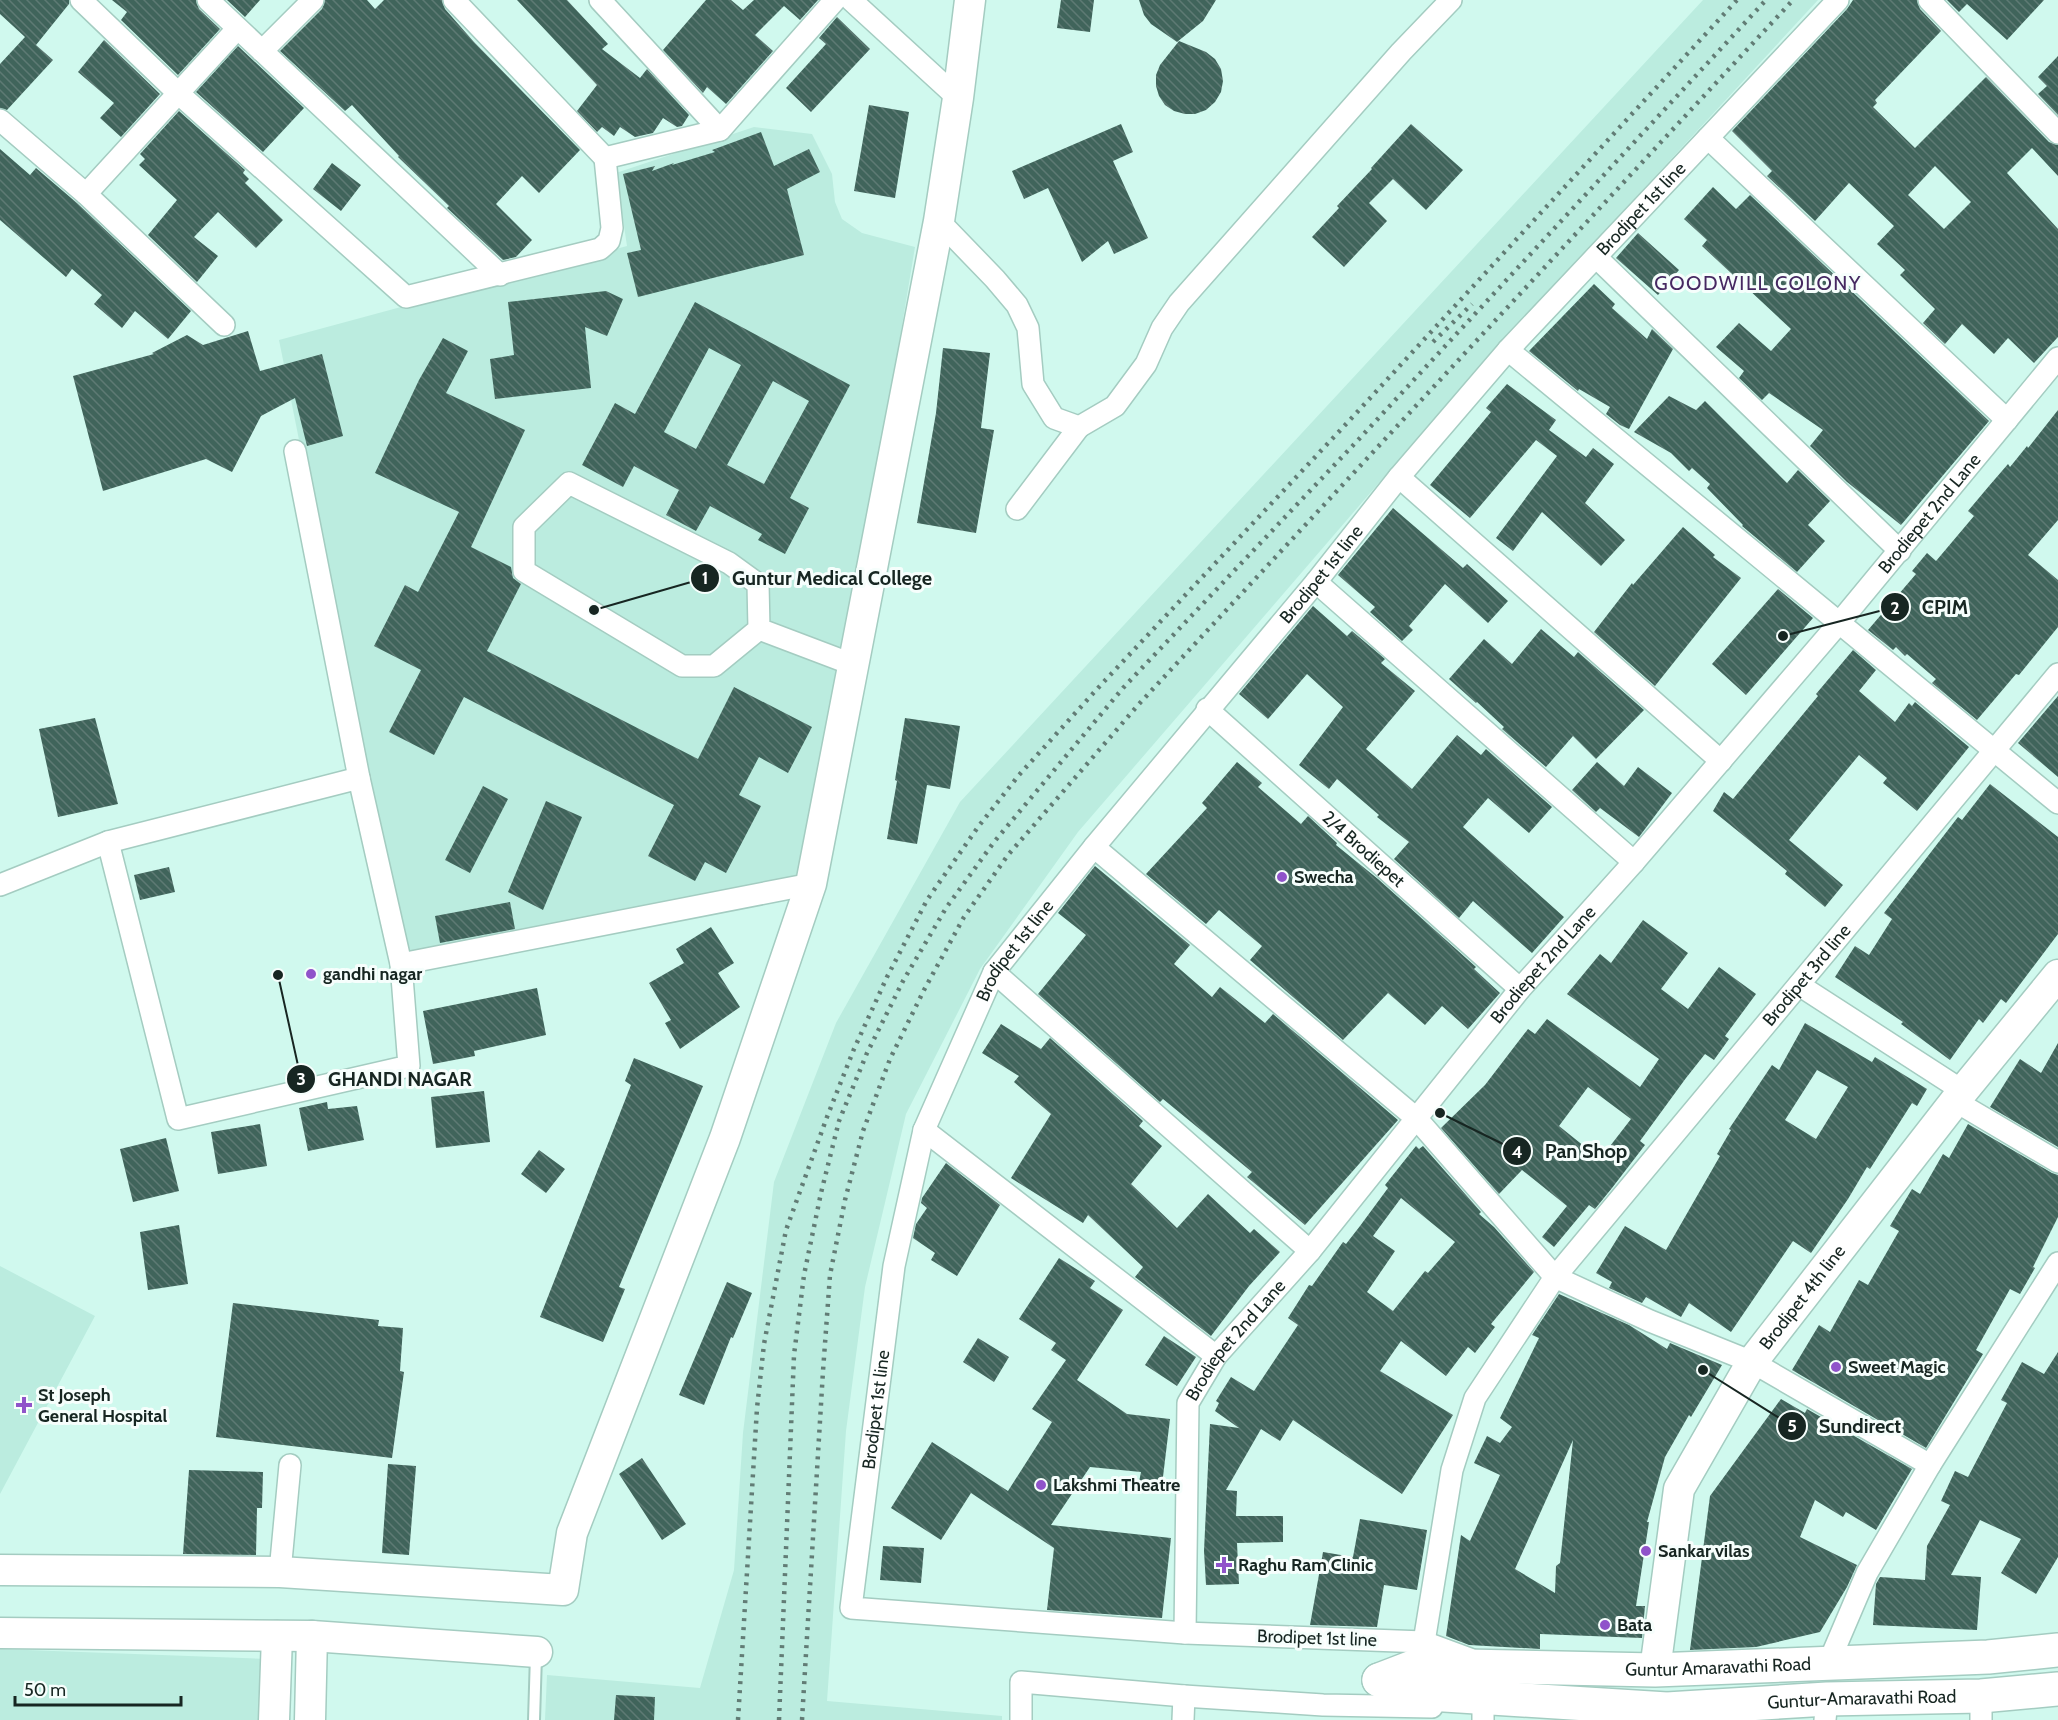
<svg xmlns="http://www.w3.org/2000/svg" width="2058" height="1720" viewBox="0 0 2058 1720" font-family="Cabin,sans-serif">
<style>
.built{fill:#bbecdf}
.building{fill:url(#building-back-hatch);fill-rule:evenodd}
.lines{fill:none;stroke-linecap:round;stroke-linejoin:round}
.lane-casing{stroke:#a4ccc1;stroke-width:14}
.street-casing{stroke:#a4ccc1;stroke-width:24}
.secondary-casing{stroke:#a4ccc1;stroke-width:33}
.primary-casing{stroke:#a4ccc1;stroke-width:36}
.lane{stroke:#fff;stroke-width:10}
.street{stroke:#fff;stroke-width:21}
.secondary{stroke:#fff;stroke-width:30}
.primary{stroke:#fff;stroke-width:33}
.rail{stroke:#627c75;stroke-width:4.5;stroke-dasharray:3 6;stroke-linecap:butt}
.poi-dot{fill:#9053ca;stroke:#f6fefc;stroke-width:2}
.labels{text-anchor:middle;stroke-width:6;stroke-linejoin:round;paint-order:stroke}
.street-label{font-size:18px;fill:#172622;stroke:#f6fefc}
.poi-label{font-size:18px;font-weight:bold;fill:#172622;stroke:#f6fefc;text-anchor:start}
.neighbourhood-label{font-size:20px;letter-spacing:1.5px;fill:#462962;stroke:#f6fefc}
.leader{fill:none;stroke:#172622;stroke-width:2}
.callout-dot{fill:#172622;stroke:#f6fefc;stroke-width:2}
.mark-label{font-size:18px;text-anchor:middle;font-weight:bold;fill:#fff}
.callout-label{font-size:20px;text-anchor:middle;font-weight:bold;fill:#172622;stroke:#f6fefc;stroke-width:6;stroke-linejoin:round;paint-order:stroke}
</style>
<defs>
<pattern id="building-back-hatch" width="6" height="6" patternUnits="userSpaceOnUse" patternTransform="scale(1.5)"><rect width="6" height="6" fill="#40645b"/><path d="M-1 5l2 2M0 0l6 6M5-1l2 2" fill="none" stroke="#5e7a74"/></pattern>
</defs>
<rect width="100%" height="100%" fill="#d0f9ee"/>
<!-- built -->
<path class="built" d="M1703,0H1818L1612,223L1396,463L1078,832L980,969L906,1114L865,1287L846,1431L827,1701L1002,1716V1720H545L547,1675L700,1688L734,1570L743,1433L774,1182L836,1023L960,802Z
M754,127L812,134L832,174L835,202L842,219L862,233L915,247L810,880L403,959L279,340L627,246L616,173Z
M0,1266L95,1316L0,1494Z
M0,1649L267,1659L265,1720H0Z"/>
<!-- building -->
<path class="building" d="M0,0H69V4L36,45L53,60L7,110L0,108V64L25,37L0,14Z
M112,0H196L199,9L220,29L178,75L121,20L127,12Z
M227,0H260L245,17Z
M325,0H367L375,9L384,0H442L445,9L474,42L580,150L539,193L522,176L496,204L532,240L516,257L503,260L447,208L449,206L398,157L399,156L352,105L345,111L280,51L322,9Z
M517,0H567L608,44L602,49L640,78L647,69L689,115L682,126L677,127L663,118L653,133L635,137L620,127L614,136L602,127L597,132L577,111L597,85Z
M706,0H731L743,10L754,0H818L800,20L784,6L755,35L773,51L726,104L707,87L703,93L663,50Z
M1061,0H1094L1090,32L1057,28Z
M1139,0H1216L1203,21L1177,42L1151,24L1144,15Z
M1853,0H1917L1920,9L1941,31L1875,100L1877,103L1873,107L1915,148L1986,77L2049,142L2058,145V176L2032,148L2007,173L2058,229V337L2034,363L2008,338L1994,354L1962,324L1945,344L1923,323L1935,309L1900,275L1905,270L1877,244L1894,226L1849,183L1815,221L1767,176L1772,171L1732,131L1847,9ZM1935,166L1971,202L1944,229L1908,195Z
M1947,0H2044L2007,40L1967,4L1959,12Z
M837,17L870,49L811,112L786,88L826,44L819,38Z
M104,40L160,94L121,137L100,118L114,103L78,72Z
M1179,41L1206,52L1215,59L1221,69L1223,81L1221,92L1215,102L1206,110L1195,114H1185L1174,111L1165,105L1159,96L1156,86V75L1160,65Z
M238,46L304,108L263,152L196,92Z
M2058,56V115L2038,94L2047,86L2038,77Z
M869,105L909,112L895,198L854,191Z
M179,111L245,170L243,173L249,179L245,183L283,220L256,248L218,212L194,237L218,256L197,282L148,235L177,200L139,165L145,159L140,154Z
M1121,124L1133,152L1113,161L1148,238L1114,254L1108,241L1082,262L1048,188L1024,199L1012,171Z
M1411,124L1463,170L1426,210L1393,179L1369,203L1387,221L1344,267L1312,237L1339,208L1337,206L1372,169L1371,168Z
M761,132L774,166L809,149L820,172L787,189L804,255L638,297L627,253L641,250L623,174L655,166L652,171L674,163L672,165L715,152L712,150Z
M0,149L30,175L36,168L77,203L191,311L168,339L135,311L122,328L94,304L102,295L72,269L66,277L0,220Z
M332,163L361,185L341,211L313,189Z
M1713,187L1736,209L1750,195L1989,421L1901,525L1847,482L1810,446L1823,430L1769,393L1762,400L1739,378L1744,371L1716,347L1739,323L1771,351L1791,329L1702,246L1707,240L1684,219Z
M1638,233L1679,270L1658,295L1616,258Z
M1594,284L1615,304L1612,308L1647,339L1652,329L1673,349L1629,429L1620,425L1606,414L1610,407L1579,389L1578,391L1529,351Z
M606,291L623,299L607,336L585,327L591,388L495,399L490,359L514,355L508,302Z
M695,302L850,385L790,498L809,508L785,554L758,540L762,534L710,506L696,531L666,515L679,490L634,466L623,487L582,465L615,403L635,414ZM709,348L741,365L696,449L664,432ZM773,381L809,401L764,484L727,465Z
M248,331L260,371L322,354L343,436L307,446L295,398L261,416L232,472L206,459L103,491L73,376L154,354L152,353L187,335L203,345Z
M443,338L468,351L446,393L525,430L471,547L511,567L513,578L521,584L487,651L698,759L734,687L812,727L788,773L759,757L739,795L761,806L726,873L705,862L695,881L648,856L674,805L464,697L434,755L389,732L421,670L374,646L405,585L418,592L459,512L375,473L419,380Z
M943,348L990,353L981,428L994,430L976,533L917,523L936,413Z
M1507,384L1556,420L1549,430L1586,457L1593,448L1614,464L1585,503L1625,540L1601,566L1542,512L1513,551L1496,538L1557,456L1536,440L1470,518L1430,485L1491,412L1486,408Z
M1669,396L1696,410L1705,401L1787,483L1798,470L1830,501L1808,525L1825,541L1797,572L1742,526L1743,525L1707,488L1710,484L1692,468L1689,471L1671,453L1634,432Z
M2058,410V520L2028,555L2058,580V627L2019,675L2016,674L1977,720L1932,683L1936,679L1907,654L1905,656L1896,647L1893,650L1868,630L1916,574L1912,571L1927,553L1936,561L1974,516L1968,511L1989,486L2008,464L2010,467L2027,446L2028,448Z
M1393,508L1463,568L1467,564L1508,601L1488,623L1445,584L1409,626L1413,630L1402,641L1370,612L1375,607L1338,575Z
M1683,527L1715,555L1713,557L1741,578L1655,686L1594,632L1632,583L1633,585Z
M1778,589L1813,618L1746,695L1712,664Z
M1313,606L1347,636L1352,631L1385,659L1381,663L1415,691L1366,749L1412,789L1457,735L1481,755L1486,749L1552,807L1529,833L1488,798L1463,827L1564,917L1532,953L1473,901L1459,918L1394,859L1409,842L1377,817L1379,815L1337,779L1329,789L1299,765L1343,707L1307,674L1268,719L1239,694Z
M1541,629L1574,657L1578,652L1644,710L1596,759L1573,736L1546,767L1502,729L1504,727L1477,702L1476,703L1449,679L1484,639L1512,664Z
M1853,650L1876,670L1859,691L1895,722L1909,703L1912,706L1915,702L1969,747L1917,811L1883,783L1887,778L1859,755L1789,840L1843,885L1825,907L1785,874L1787,871L1713,811L1724,792L1733,799L1818,696L1816,694Z
M2058,696V777L2018,743Z
M95,718L118,804L58,817L39,729Z
M905,718L960,726L950,789L927,785L917,844L887,839L897,781L895,780Z
M1237,762L1262,783L1258,787L1301,824L1308,816L1337,843L1336,845L1378,879L1476,967L1474,969L1500,993L1468,1029L1442,1006L1425,1025L1388,993L1343,1040L1250,960L1262,946L1219,910L1206,924L1146,874L1207,808L1202,803Z
M1597,762L1624,786L1638,767L1672,793L1639,837L1600,808L1596,812L1572,790Z
M1990,784L2058,837V934L2006,1003L2001,999L1983,1023L1979,1019L1950,1060L1901,1024L1903,1022L1835,977L1855,946L1869,955L1892,919L1884,913L1958,817L1962,820Z
M483,786L508,799L470,873L445,860Z
M546,801L582,817L543,910L508,892Z
M1095,866L1190,945L1174,964L1212,997L1220,987L1265,1023L1273,1014L1398,1120L1305,1225L1247,1177L1252,1172L1163,1099L1160,1102L1038,994L1086,935L1058,913Z
M169,867L175,892L140,900L134,875Z
M510,902L515,929L440,943L435,916Z
M1643,920L1688,953L1661,989L1688,1009L1719,967L1756,994L1725,1036L1729,1039L1714,1060L1705,1054L1686,1078L1640,1141L1645,1145L1612,1188L1595,1209L1589,1205L1554,1247L1542,1237L1567,1206L1522,1170L1499,1194L1441,1128L1485,1085L1528,1029L1535,1034L1547,1019L1640,1087L1659,1059L1567,994L1600,954L1611,963ZM1588,1087L1631,1119L1600,1159L1559,1126Z
M711,927L734,963L718,973L740,1007L680,1049L665,1023L671,1020L649,983L684,963L676,949Z
M537,988L546,1035L474,1051L475,1056L433,1064L423,1011Z
M1805,1023L1872,1062L1875,1057L1927,1089L1917,1106L1912,1103L1870,1169L1867,1167L1848,1199L1811,1253L1793,1241L1731,1332L1689,1303L1681,1317L1646,1297L1642,1303L1609,1288L1612,1282L1596,1273L1625,1226L1666,1250L1720,1156L1717,1154L1731,1130L1729,1129L1772,1065L1779,1070ZM1817,1070L1848,1087L1816,1139L1785,1120Z
M1001,1024L1041,1049L1050,1038L1143,1121L1139,1126L1162,1146L1131,1184L1177,1228L1208,1194L1250,1233L1254,1229L1280,1252L1249,1286L1211,1336L1135,1277L1143,1267L1088,1215L1083,1223L1011,1178L1051,1114L1014,1082L1019,1076L982,1053Z
M2058,1043V1147L1990,1107L2020,1059L2041,1073Z
M634,1058L703,1086L619,1287L625,1289L603,1342L540,1317L631,1085L625,1081Z
M484,1091L490,1142L436,1148L431,1097Z
M327,1102L328,1109L357,1106L364,1140L308,1151L299,1108Z
M260,1124L267,1166L218,1174L211,1132Z
M1968,1124L2052,1173L2058,1175V1217L2033,1267L2035,1268L2020,1294L2010,1289L1976,1350L1983,1354L1926,1448L1792,1370L1819,1325L1830,1332L1859,1280L1868,1285L1899,1231L1890,1226L1912,1189L1920,1194L1943,1154L1949,1158Z
M166,1138L179,1191L133,1202L120,1149Z
M1416,1146L1419,1149L1423,1146L1481,1212L1479,1214L1494,1227L1534,1272L1491,1324L1495,1327L1475,1353L1468,1347L1446,1376L1401,1341L1380,1371L1453,1415L1402,1494L1293,1420L1280,1441L1261,1429L1226,1490L1237,1491L1236,1516H1283V1542L1237,1543L1239,1584L1206,1585L1204,1551L1210,1424L1239,1428L1215,1411L1219,1403L1216,1401L1231,1377L1254,1391L1298,1325L1288,1318L1309,1285L1312,1286L1343,1242L1346,1244L1360,1226L1388,1188L1385,1185ZM1401,1198L1455,1242L1428,1273L1425,1271L1393,1311L1367,1292L1395,1251L1373,1236Z
M539,1150L565,1169L546,1193L521,1174Z
M946,1163L1000,1205L957,1276L931,1260L935,1253L913,1238L916,1224L927,1208L921,1203L922,1198Z
M179,1225L188,1284L148,1290L140,1232Z
M1059,1258L1095,1281L1090,1288L1123,1310L1077,1380L1127,1414L1170,1419L1162,1485L1139,1482L1141,1472L1090,1467L1051,1525L1171,1538L1162,1618L1047,1610L1054,1548L971,1493L941,1540L891,1508L932,1442L1008,1491L1052,1422L1032,1409L1066,1360L1051,1350L1056,1343L1019,1319Z
M727,1282L752,1293L733,1338L731,1337L704,1405L679,1395Z
M1559,1294L1629,1325L1667,1349L1670,1343L1722,1365L1691,1417L1689,1415L1665,1457L1647,1522H1649L1636,1606H1645L1642,1638L1540,1634V1649L1469,1645L1446,1636L1461,1535L1470,1541L1500,1475L1474,1463L1487,1436L1500,1443L1512,1427L1500,1418L1539,1338L1532,1335ZM1573,1440L1560,1563L1556,1566L1555,1593L1515,1569Z
M233,1303L379,1320L378,1326L403,1328L400,1371L404,1372L392,1458L216,1437Z
M1164,1336L1196,1357L1177,1386L1145,1365Z
M978,1338L1009,1357L994,1382L963,1362Z
M2058,1352V1557L2036,1594L2001,1573L2021,1539L1980,1520L1951,1575L1981,1577L1977,1630L1873,1625L1876,1584L1880,1577L1925,1580L1927,1546L1950,1505L1941,1501L1955,1471L1968,1477L2007,1403L2001,1400L2022,1362L2044,1374Z
M1781,1399L1805,1413L1807,1409L1912,1469L1876,1530L1846,1512L1843,1517L1815,1500L1800,1537L1857,1565L1847,1587L1820,1632L1756,1647L1690,1650L1710,1496Z
M642,1458L686,1524L662,1540L619,1474Z
M388,1464L416,1466L409,1555L382,1553Z
M189,1470L263,1472L262,1508H257L256,1555L183,1554Z
M1360,1519L1427,1530L1417,1590L1384,1585L1377,1627L1310,1625L1323,1552L1353,1557Z
M883,1546L924,1548L921,1583L880,1580Z
M616,1695L655,1697L654,1720H614Z"/>
<g class="lines">
<!-- lane casing -->
<g class="lane-casing">
<path id="lane" d="M534,1720L536,1655"/>
</g>
<!-- street casing -->
<g class="street-casing">
<g id="street">
<path d="M81,0L178,93L406,297L600,249L609,241L612,228L605,158"/>
<path d="M208,0L500,275"/>
<path d="M454,0L605,158L720,130L835,0"/>
<path d="M600,0L720,130"/>
<path d="M851,0L958,98"/>
<path d="M1929,0L2058,133"/>
<path d="M262,51L313,0"/>
<path d="M0,120L86,194L224,325"/>
<path d="M1708,138L2007,420"/>
<path d="M86,194L237,29"/>
<path d="M939,221L995,279L1017,305L1028,328L1033,384L1054,418L1079,427L1115,406L1146,364L1162,328L1179,303L1401,52L1451,0"/>
<path d="M1596,257L1900,551"/>
<path d="M1508,350L2058,803"/>
<path d="M1399,477L1721,761"/>
<path d="M1017,509L1079,427"/>
<path d="M1316,582L1634,862"/>
<path d="M759,629L714,666H682L524,571V527L569,483L729,563L758,584L759,629L854,665"/>
<path id="s1" d="M1207,709L1520,989"/>
<path d="M108,842L178,1119L409,1066L401,964L359,778L295,451"/>
<path d="M1094,847L1416,1118L1555,1277L1650,1321L1752,1362L1930,1465"/>
<path d="M0,885L108,842L359,778"/>
<path d="M401,964L811,884"/>
<path d="M994,972L1310,1251"/>
<path d="M1799,985L1963,1091"/>
<path d="M1955,1101L2058,1162"/>
<path d="M924,1130L1216,1356"/>
<path d="M280,1572L290,1465"/>
<path id="s2" d="M1185,1633L1188,1403L1216,1356L1310,1251L1520,989L1634,862L1839,623L2058,358"/>
<path id="s3" d="M1424,1642L1185,1633L851,1608L894,1266L924,1130L994,972L1094,847L1316,582L1399,477L1508,350L1838,0"/>
<path id="s4" d="M1470,1659L1424,1642L1452,1470L1475,1398L1555,1277L2058,674"/>
<path d="M1829,1662L1867,1573L1930,1465L2058,1263"/>
<path d="M1021,1720V1682L1184,1696L1323,1705L1432,1707"/>
<path d="M1183,1720L1184,1696"/>
<path d="M1483,1720V1697"/>
<path d="M1825,1720L1827,1699"/>
<path d="M1981,1720V1696"/>
</g>
</g>
<!-- secondary casing -->
<g class="secondary-casing">
<g id="secondary">
<path d="M0,1570L280,1572L563,1590L572,1533L725,1138L811,884L939,221L958,98L970,0"/>
<path d="M0,1633L312,1636L537,1652"/>
<path id="s5" d="M1655,1670L1679,1489L1752,1362L1963,1091L2058,975"/>
<path d="M274,1720L277,1636"/>
<path d="M310,1720L312,1636"/>
</g>
</g>
<!-- primary casing -->
<g class="primary-casing">
<g id="primary">
<path id="s6" d="M1379,1680L1413,1693L1667,1709L1827,1699L1981,1696L2058,1689"/>
<path id="s7" d="M1379,1680L1418,1665L1655,1670L1988,1657L2058,1650"/>
</g>
</g>
<!-- lane -->
<use href="#lane" class="lane"/>
<!-- street -->
<use href="#street" class="street"/>
<!-- secondary -->
<use href="#secondary" class="secondary"/>
<!-- primary -->
<use href="#primary" class="primary"/>
<!-- rail -->
<path class="rail" d="M1433,342L1472,304
M738,1720L757,1408L764,1344L786,1230L827,1117L854,1049L887,977L927,900L978,827L1019,775L1098,688L1348,422L1737,0
M779,1720L794,1355L804,1275L821,1193L839,1121L867,1053L903,981L946,908L994,842L1123,688L1360,438L1766,0
M802,1720L823,1371L830,1275L845,1200L863,1131L890,1059L924,990L964,917L1008,855L1139,704L1793,0"/>
</g>
<!-- markers -->
<g class="poi-dot">
<circle cx="1282" cy="877" r="6"/>
<circle cx="311" cy="974" r="6"/>
<circle cx="1836" cy="1367" r="6"/>
<path d="M21 1396h6v6h6v6h-6v6h-6v-6h-6v-6h6z"/>
<circle cx="1041" cy="1485" r="6"/>
<circle cx="1646" cy="1551" r="6"/>
<path d="M1221 1556h6v6h6v6h-6v6h-6v-6h-6v-6h6z"/>
<circle cx="1605" cy="1625" r="6"/>
</g>
<g class="labels">
<!-- street labels -->
<g class="street-label">
<text dy="6" stroke="none"><textPath href="#s3" startOffset="2232">Brodipet 1st line</textPath></text>
<text dy="6" stroke="none"><textPath href="#s2" startOffset="1389">Brodiepet 2nd Lane</textPath></text>
<text dy="6" stroke="none"><textPath href="#s3" startOffset="1746">Brodipet 1st line</textPath></text>
<text dy="6" stroke="none"><textPath href="#s1" startOffset="210">2/4 Brodiepet</textPath></text>
<text dy="6" stroke="none"><textPath href="#s3" startOffset="1260">Brodipet 1st line</textPath></text>
<text dy="6" stroke="none"><textPath href="#s2" startOffset="795">Brodiepet 2nd Lane</textPath></text>
<text dy="6" stroke="none"><textPath href="#s4" startOffset="837">Brodipet 3rd line</textPath></text>
<text dy="6" stroke="none"><textPath href="#s5" startOffset="411">Brodipet 4th line</textPath></text>
<text dy="6" stroke="none"><textPath href="#s2" startOffset="309">Brodiepet 2nd Lane</textPath></text>
<text dy="6" stroke="none"><textPath href="#s3" startOffset="774">Brodipet 1st line</textPath></text>
<text transform="translate(1317 1638) rotate(2)" y="6">Brodipet 1st line</text>
<text dy="6" stroke="none"><textPath href="#s7" startOffset="342">Guntur Amaravathi Road</textPath></text>
<text dy="6" stroke="none"><textPath href="#s6" startOffset="486">Guntur-Amaravathi Road</textPath></text>
</g>
<!-- poi labels -->
<g class="poi-label">
<text x="1294" y="883">Swecha</text>
<text x="323" y="980">gandhi nagar</text>
<text x="1848" y="1373">Sweet Magic</text>
<text x="38" y="1401">St Joseph<tspan x="38" dy="21">General Hospital</tspan></text>
<text x="1053" y="1491">Lakshmi Theatre</text>
<text x="1658" y="1557">Sankar vilas</text>
<text x="1238" y="1571">Raghu Ram Clinic</text>
<text x="1617" y="1631">Bata</text>
</g>
<!-- neighbourhood labels -->
<g class="neighbourhood-label">
<text x="1758" y="290">GOODWILL COLONY</text>
</g>
</g>
<!-- callouts -->
<path class="leader" d="M594 610L705 578M1783 636L1895 607M278 975L301 1079M1440 1113L1517 1151M1703 1370L1792 1426"/>
<g class="callout-dot">
<circle cx="594" cy="610" r="6"/>
<circle cx="1783" cy="636" r="6"/>
<circle cx="278" cy="975" r="6"/>
<circle cx="1440" cy="1113" r="6"/>
<circle cx="1703" cy="1370" r="6"/>
<circle cx="705" cy="578" r="15"/>
<circle cx="1895" cy="607" r="15"/>
<circle cx="301" cy="1079" r="15"/>
<circle cx="1517" cy="1151" r="15"/>
<circle cx="1792" cy="1426" r="15"/>
</g>
<g class="mark-label">
<text x="705" y="584">1</text>
<text x="1895" y="614">2</text>
<text x="301" y="1085">3</text>
<text x="1517" y="1158">4</text>
<text x="1792" y="1432">5</text>
</g>
<g class="callout-label">
<text x="832" y="585">Guntur Medical College</text>
<text x="1945" y="614">CPIM</text>
<text x="400" y="1086">GHANDI NAGAR</text>
<text x="1586" y="1158">Pan Shop</text>
<text x="1860" y="1433">Sundirect</text>
</g>
<!-- scale -->
<path d="M15 1696v9h166v-9" fill="none" stroke="#172622" stroke-width="3"/>
<text x="24" y="1696" font-size="18" fill="#172622" stroke="#f6fefc" stroke-width="4.5" paint-order="stroke">50 m</text>
</svg>
